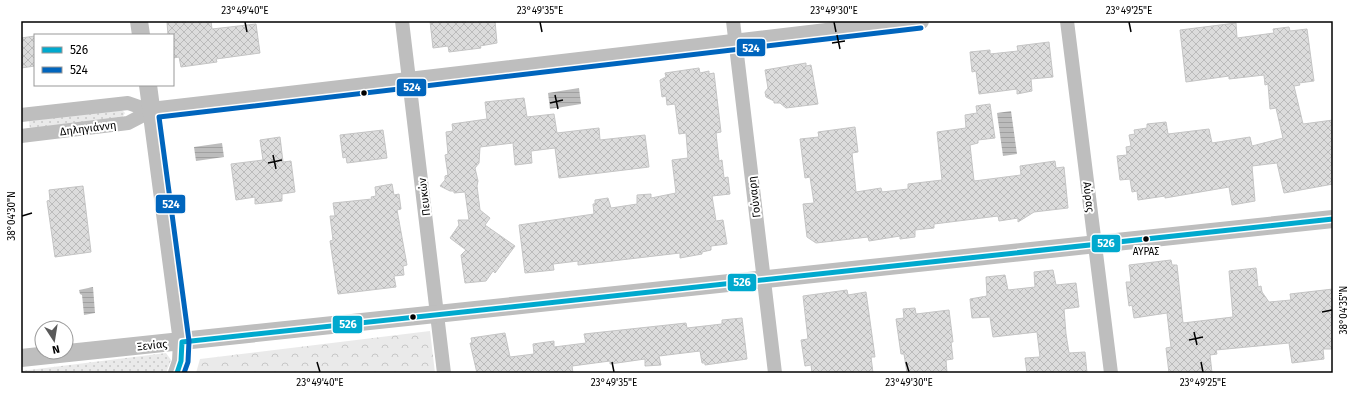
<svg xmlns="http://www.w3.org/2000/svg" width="1354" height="394" viewBox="0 0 1354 394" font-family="'Fira Sans',sans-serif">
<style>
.grass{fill:url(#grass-dots)}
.park{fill:url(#park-crowns)}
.water{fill:url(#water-rules)}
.building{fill:url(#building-cross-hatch);stroke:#c5c5c5}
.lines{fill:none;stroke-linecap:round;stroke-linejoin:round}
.minor{stroke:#bebebe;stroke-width:14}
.tertiary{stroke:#bebebe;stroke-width:18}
.bus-1-casing{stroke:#fff;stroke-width:8}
.bus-2-casing{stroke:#fff;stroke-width:8}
.bus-1{stroke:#00a9ce;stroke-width:5}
.bus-2{stroke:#0065bd;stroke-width:5}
.ticks{fill:none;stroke:#000;stroke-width:1.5}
.bus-dot{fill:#000;stroke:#fff;stroke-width:1.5}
.labels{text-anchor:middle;stroke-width:4;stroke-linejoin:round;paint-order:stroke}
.bus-label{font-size:10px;fill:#000;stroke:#fff}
.street-label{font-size:11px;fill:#000;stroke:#fff}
.line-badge{stroke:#fff;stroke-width:1.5}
.badge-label{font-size:11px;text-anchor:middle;font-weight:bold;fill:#fff}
.neatline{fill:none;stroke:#000;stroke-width:1.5}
.ticks-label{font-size:10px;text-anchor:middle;fill:#000}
</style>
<defs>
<pattern id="grass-dots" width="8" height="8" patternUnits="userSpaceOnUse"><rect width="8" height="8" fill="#eaeaea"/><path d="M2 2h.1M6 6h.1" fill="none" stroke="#c7c7c7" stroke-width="1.8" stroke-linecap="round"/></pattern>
<pattern id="park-crowns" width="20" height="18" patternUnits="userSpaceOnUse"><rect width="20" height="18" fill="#eaeaea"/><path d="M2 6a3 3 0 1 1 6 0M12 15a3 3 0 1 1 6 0" fill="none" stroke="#c7c7c7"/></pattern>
<pattern id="water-rules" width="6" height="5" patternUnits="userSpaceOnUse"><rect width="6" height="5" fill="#bcbcbc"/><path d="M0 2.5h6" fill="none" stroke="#a0a0a0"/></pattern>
<pattern id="building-cross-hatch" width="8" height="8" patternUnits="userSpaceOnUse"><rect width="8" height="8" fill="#dcdcdc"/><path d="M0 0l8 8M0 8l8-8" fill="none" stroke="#bbb"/></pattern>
</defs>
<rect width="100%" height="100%" fill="#fff"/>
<!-- grass -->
<path class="grass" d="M121,109L125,113L122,118L30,129L29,121Z
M166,353L171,360L166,373H21V371Z"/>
<!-- park -->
<path class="park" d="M430,331L435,373H196L200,359Z"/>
<!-- water -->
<path class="water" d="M579,88L581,104L550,109L548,93Z
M1011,111L1017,154L1003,156L997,113Z
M222,143L224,157L196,161L194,147Z
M93,287L95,313L84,315L82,295L80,294L79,290Z"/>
<!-- building -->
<path class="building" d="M175,21H211L212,29L256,24L260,53L216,59L217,62L181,67L179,57L173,58V35H168L167,22Z
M430,21H495L497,43L480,46L481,48L449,52L448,46L433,48Z
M1236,23L1237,38L1274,33L1273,29L1289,27L1290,31L1307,29L1314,81L1299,83L1300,85L1294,86L1303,124L1333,120V184L1284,193L1277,163L1252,166L1255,201L1232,205L1229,187L1165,198V196L1138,200L1137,191L1132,192L1130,179L1120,180L1117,156L1127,155L1126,147L1131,146L1129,135L1135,134L1134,130L1147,128V124L1166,122L1168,134L1209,129L1212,143L1250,137L1252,146L1283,138L1276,108L1270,109L1268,84L1265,85L1264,75L1229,79V76L1186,82L1180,30Z
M35,36V66L21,68V38Z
M1049,42L1053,77L1031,79L1032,91L1017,94V89L979,94L976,71L972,72L970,52L990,50V54L1018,51L1017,46Z
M806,63V66L811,65L818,104L786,108L780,103H774V101L766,97L765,92L768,88L765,70Z
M699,68L700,73L709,71V74L714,73L721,132L716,133L719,161L722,160L724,178L728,177L730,194L712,196L716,221L723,220L727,244L711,246V250L702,252V254L680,258V253L578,265V261L553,264L554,270L525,273L519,225L594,214L593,204H595V200L608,198L611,208L637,204V195L651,194V198L676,193L672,160L688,158L686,133L679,134L675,104L667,105L666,96L662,97L660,80L666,77L665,73Z
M524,98L527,117L554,114L557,133L599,128L600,140L645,135L649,167L559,178L555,148L531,151L532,163L515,165L513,143L480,147L479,163L475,168L478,181L477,186L480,210L490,218L485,225L515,246L495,273L493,271L486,281L465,283L461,255L466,250L450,238L459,225L458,220H469L465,192L454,193V191H450L440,186L445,180V176L448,175L445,155L448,154L446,132L453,131L452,124L487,119L485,102Z
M990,104L995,138L978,140V143L970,145L974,181L1021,175L1020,166L1055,161L1056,168L1064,167L1068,208L1034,212L1018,222V218L999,221L998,216L934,224V228L915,230V237L900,239V236L869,241L868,237L816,243L807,237L803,204L814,203L810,177L805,178L800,139L819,137L818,132L855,127L858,152L852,153L856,192L881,188L882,192L908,189V184L942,180L937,132L966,128L965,115L977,113L976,106Z
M383,130L387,158L347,163L346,157L343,158L340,135Z
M280,137L283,162L291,161L295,192L282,194V201L255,204V197L236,200L231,164L263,160L260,140Z
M392,184L394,195L399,194L401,209L397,210L407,265L403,266L404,275L394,276L396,287L338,294L330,241L333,240L330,216H335L333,203L372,199L371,197L376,196L375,187Z
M83,186L91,252L55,257L47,201L50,200L49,190Z
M1171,260L1172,265H1177L1183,323L1233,317L1229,271L1256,268L1258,287L1261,286L1262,292L1269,302L1291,300L1290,294L1333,289V349H1323L1324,359L1292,363L1289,343L1216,350L1217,354L1210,355L1212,373H1169L1166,348L1171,347L1167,313L1134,318L1132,305L1129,306L1126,282H1131L1129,265Z
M1053,270L1056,285L1076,283L1079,307L1064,309L1066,334L1069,353L1085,352L1087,373H1027L1025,358L1040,357L1037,332L993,337L990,317L972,318L970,299L987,296L986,277L1005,275L1008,290L1035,287L1034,272Z
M847,290L848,295L866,292L875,357H871L873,373H812L811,365L805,366L801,340L808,339L803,296Z
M915,308L916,314L949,310L953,342H951L953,359L946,360L947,373H907L904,354H901L896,319L904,318L903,309Z
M742,318L747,359L705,365V363H702L700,351L659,356L661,365L645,366V359L610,364V361L572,366L573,373H477L470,343H472L471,338L505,333L510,357L534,354L533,344L554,341V347L586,343L584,334L686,323L687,328L722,324V320Z"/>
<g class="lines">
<!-- minor -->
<path class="minor" d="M402,21L444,373
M733,21L775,373
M1067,21L1111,373
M21,115L128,103L151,111
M21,136L128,123L151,111"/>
<!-- tertiary -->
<path class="tertiary" d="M139,21L141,35
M148,85L182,342L181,361L177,373
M151,111L920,21
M21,358L1333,219"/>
<!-- bus-1 casing -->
<g class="bus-1-casing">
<path id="bus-1" d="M177,373L181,361L182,342L1333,219"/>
</g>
<!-- bus-2 casing -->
<g class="bus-2-casing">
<path id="bus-2" d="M184,373L188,362L189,341L159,117L921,28"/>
</g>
<!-- bus-1 -->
<use href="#bus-1" class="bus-1"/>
<!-- bus-2 -->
<use href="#bus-2" class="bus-2"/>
</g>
<!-- ticks -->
<path class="ticks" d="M245,22L247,32M540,22L542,32M834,22L836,32M1129,22L1131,32M837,35L840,49M832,43L845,41M555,95L558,109M550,103L563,100M273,155L276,169M268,163L282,160M22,216L32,213M1322,312L1332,310M1194,332L1197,345M1189,340L1203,337M317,362L320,372M612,362L614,372M906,362L909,372M1201,362L1203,372"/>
<!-- markers -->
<g class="bus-dot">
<circle cx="364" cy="93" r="3.5"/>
<circle cx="1146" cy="239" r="3.5"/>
<circle cx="413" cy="317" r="3.5"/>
</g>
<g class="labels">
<!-- bus labels -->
<g class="bus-label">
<text x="1146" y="255">ΑΥΡΑΣ</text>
</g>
<!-- street labels -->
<g class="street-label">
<text transform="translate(88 128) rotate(-7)" y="4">Δηληγιάννη</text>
<text transform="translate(424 197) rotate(-97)" y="4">Πευκών</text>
<text transform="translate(754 197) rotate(-97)" y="4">Γούναρη</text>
<text transform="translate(1089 197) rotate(83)" y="4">Αύρας</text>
<text transform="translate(152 345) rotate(-6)" y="4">Ξενίας</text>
</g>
</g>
<g class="line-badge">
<rect x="736" y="38" width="30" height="19" rx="4" fill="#0065bd"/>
<rect x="396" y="78" width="31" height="19" rx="4" fill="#0065bd"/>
<rect x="155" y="194" width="31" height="20" rx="4" fill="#0065bd"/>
<rect x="1091" y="234" width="30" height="19" rx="4" fill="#00a9ce"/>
<rect x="727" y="273" width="30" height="19" rx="4" fill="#00a9ce"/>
<rect x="332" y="315" width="31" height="19" rx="4" fill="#00a9ce"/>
</g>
<g class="badge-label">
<text x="751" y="52">524</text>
<text x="412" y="91">524</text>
<text x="171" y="208">524</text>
<text x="1106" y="247">526</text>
<text x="742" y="286">526</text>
<text x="348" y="328">526</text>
</g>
<!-- border -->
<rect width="1354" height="394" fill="none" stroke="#ffffff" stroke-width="44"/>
<!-- legend -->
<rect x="34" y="34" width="140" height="52" fill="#ffffff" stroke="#999999"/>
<rect x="42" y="47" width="20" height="6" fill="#00a9ce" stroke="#999999"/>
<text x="70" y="54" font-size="12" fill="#000000">526</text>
<rect x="42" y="67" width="20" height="6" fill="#0065bd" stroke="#999999"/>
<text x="70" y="74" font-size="12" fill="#000000">524</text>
<!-- north arrow -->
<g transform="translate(54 340) rotate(168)"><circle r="19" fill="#ffffff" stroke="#999999"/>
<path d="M0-3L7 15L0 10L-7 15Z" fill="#595959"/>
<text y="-6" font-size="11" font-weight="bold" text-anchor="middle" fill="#000000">N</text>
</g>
<rect x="22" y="22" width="1310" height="350" class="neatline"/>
<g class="ticks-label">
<text x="245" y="14">23°49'40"E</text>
<text x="540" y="14">23°49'35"E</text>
<text x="834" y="14">23°49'30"E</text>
<text x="1129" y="14">23°49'25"E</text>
<text transform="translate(11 216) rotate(-90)" y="4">38°04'30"N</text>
<text transform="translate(1343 310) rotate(-90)" y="4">38°04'35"N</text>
<text x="320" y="386">23°49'40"E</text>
<text x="614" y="386">23°49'35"E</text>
<text x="909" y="386">23°49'30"E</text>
<text x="1203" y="386">23°49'25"E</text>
</g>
</svg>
